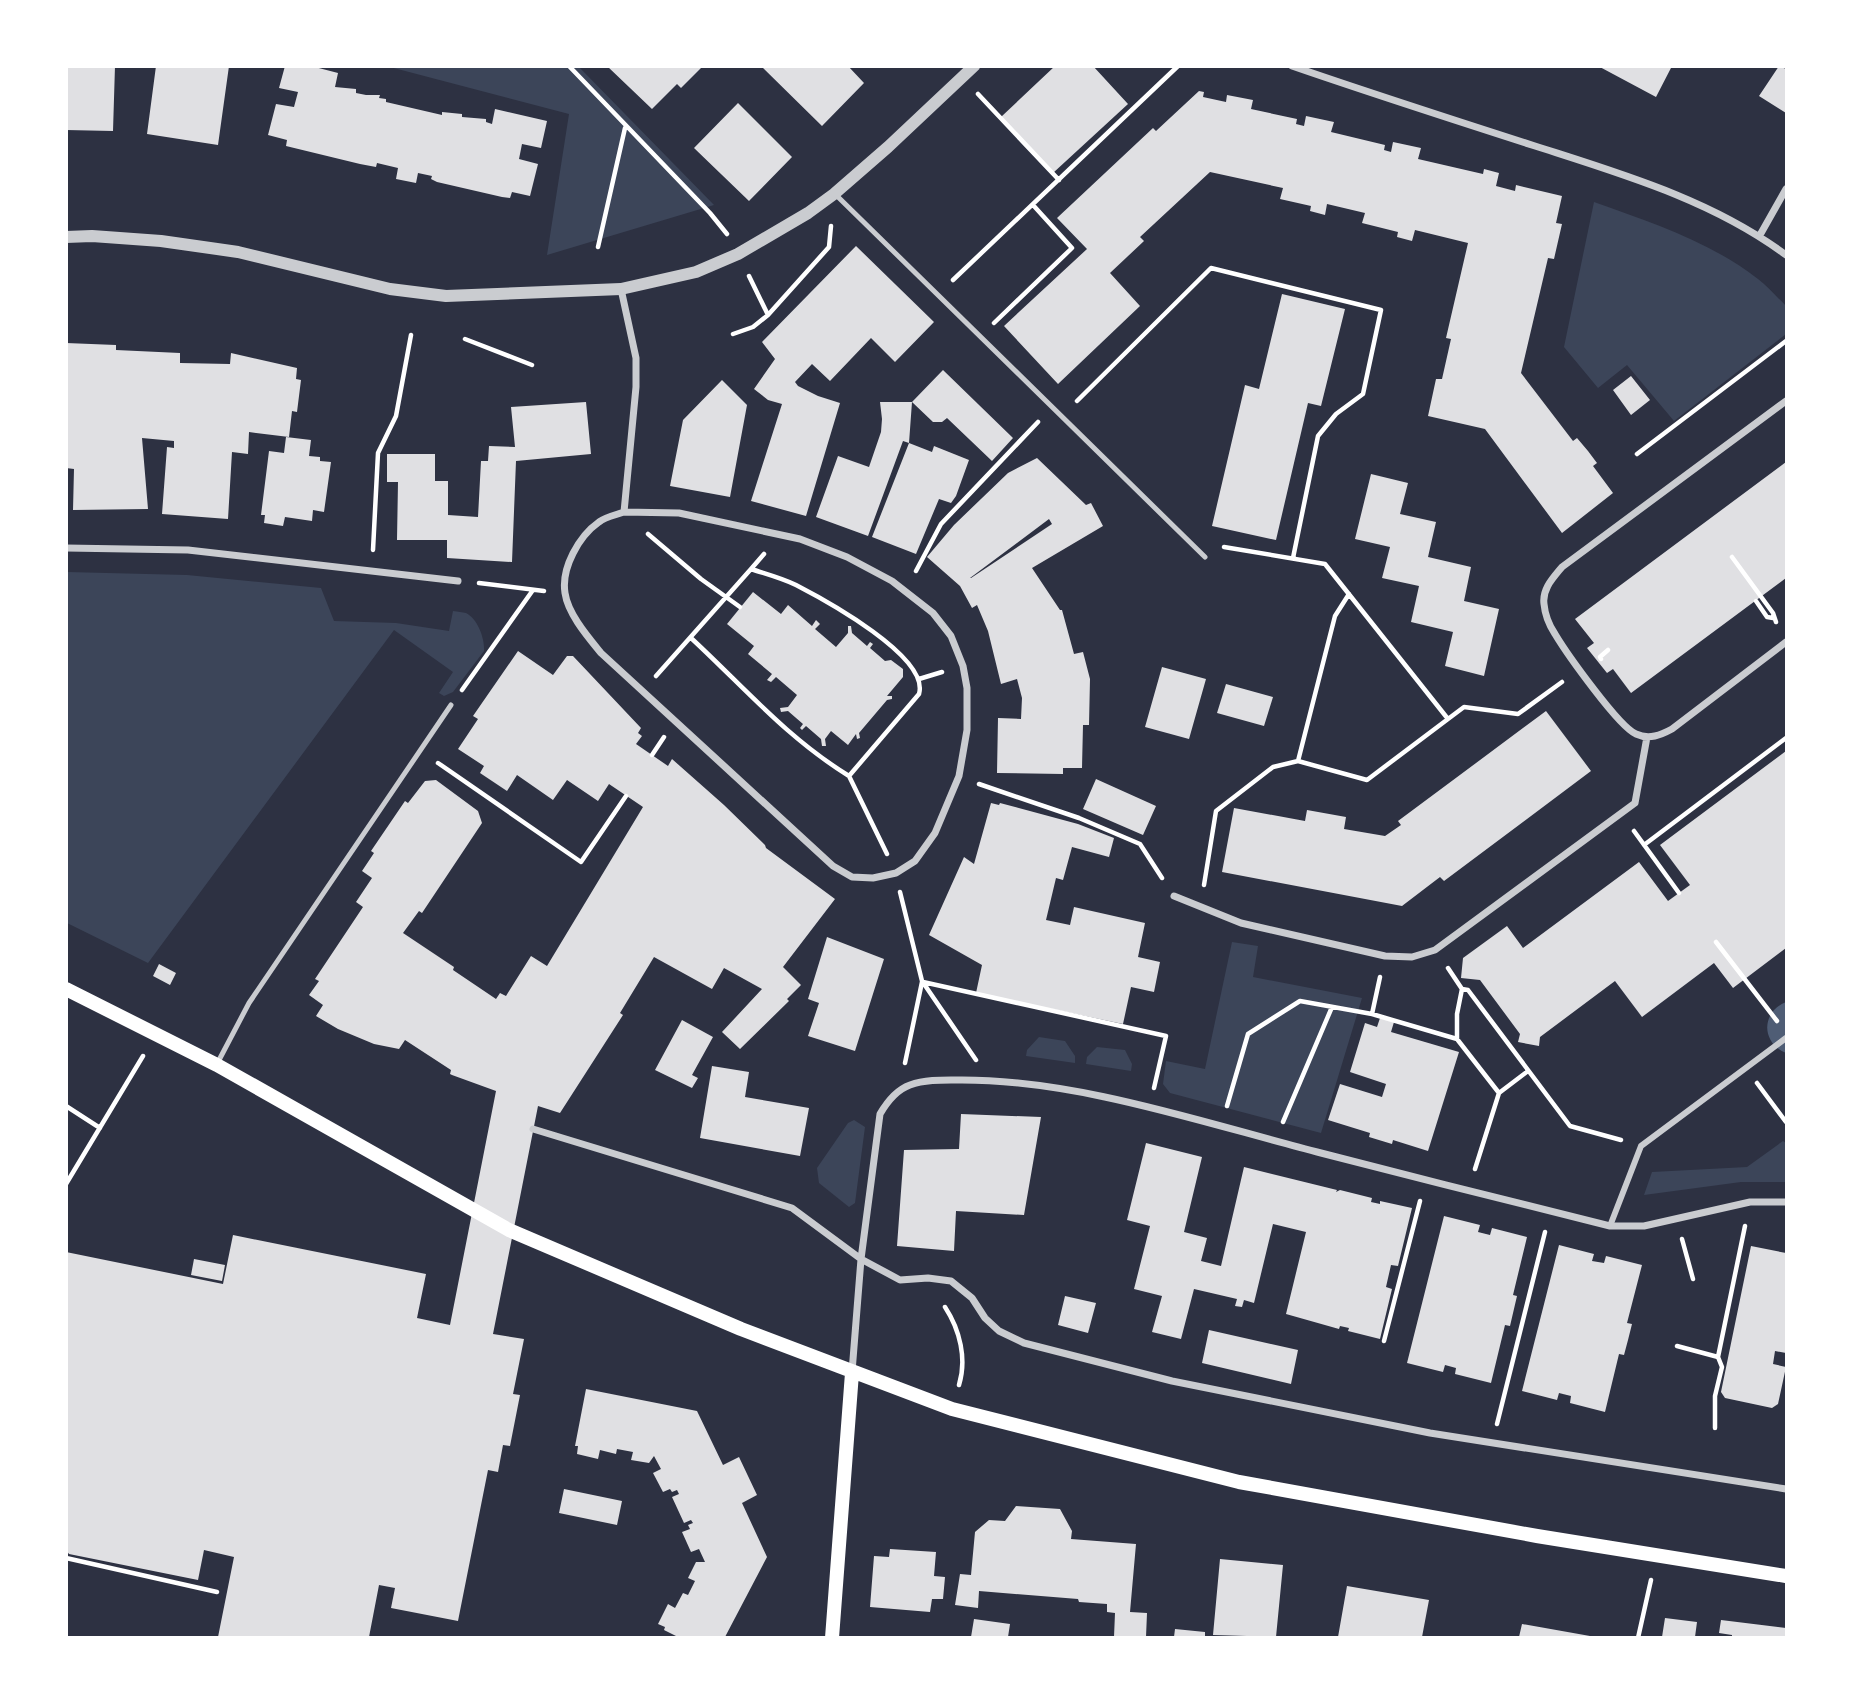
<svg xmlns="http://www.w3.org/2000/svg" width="1853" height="1704" viewBox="0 0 1853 1704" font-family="'Libre Baskerville',serif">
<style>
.green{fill:#3c4559}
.water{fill:#4f5d75}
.building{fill:#e0e0e3;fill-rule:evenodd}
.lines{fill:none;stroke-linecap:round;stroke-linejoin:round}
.path{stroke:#fff;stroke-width:4.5}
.service{stroke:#caccd0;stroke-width:5}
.pedestrian{stroke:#caccd0;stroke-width:6}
.minor{stroke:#caccd0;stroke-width:7}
.tertiary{stroke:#caccd0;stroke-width:12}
.secondary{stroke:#fff;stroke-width:14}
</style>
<rect width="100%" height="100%" fill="#2d3142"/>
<!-- green -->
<path class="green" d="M390,67H579L714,205L547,255L569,114Z
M1594,202C1650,222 1711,242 1758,279C1768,287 1777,297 1786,306V334L1674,421L1627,365L1598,388L1564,347Z
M67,572L187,575L321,588L334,621L396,623L449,631L453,611C458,612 462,612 466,613C478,619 485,639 484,651L453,692L444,696L439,693L453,672L394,630L148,963L67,923Z
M1232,942L1258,946L1253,977L1362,998L1321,1133L1170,1093L1163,1084L1166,1061L1205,1069Z
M1039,1037L1065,1041L1075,1056V1063L1026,1056L1027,1050Z
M1097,1047L1125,1050L1132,1064L1131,1071L1086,1064L1087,1057Z
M854,1120L865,1127L855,1203L849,1207L819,1183L817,1168L848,1123Z
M1783,1141L1786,1143V1182H1741L1644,1195L1652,1172L1747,1167Z"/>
<!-- water -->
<path class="water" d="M1786,1002V1053C1761,1043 1761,1012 1786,1002Z"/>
<!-- building -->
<path class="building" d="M66,66H115L113,131L66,130Z
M156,66H229L218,145L147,134Z
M285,66H311L338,73L335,87L356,89V93L366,95H380L379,98L386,99V102L442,115V112L462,114V117L486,119V122L492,124L495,109L547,121L541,148L522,144L519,159L538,164L530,196L512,192L510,198L502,197L437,182L431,179L432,176L418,173L416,183L396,179L398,168L377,163L376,167L360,164L286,146L287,140L268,135L276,104L294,107L298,92L279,88Z
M607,66H703L681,88L677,84L652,109Z
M761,66H848L864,83L822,126Z
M1055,66H1093L1128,104L1053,173L1001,117Z
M1598,66H1672L1656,97Z
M1779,66L1786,69V113L1759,96Z
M1199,91L1204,92L1203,97L1226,102L1227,95L1253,100L1251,109L1297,119L1296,124L1304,126L1306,116L1334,122L1331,132L1385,145L1384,150L1391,152L1393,142L1421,148L1418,159L1483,174L1484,169L1499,173L1496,186L1515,191L1516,185L1562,196L1556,223L1562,224L1554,259L1548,258L1521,373L1573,441L1577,438L1588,451L1597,463L1593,466L1613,493L1562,533L1485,429L1428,416L1436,379H1442L1451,339L1446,338L1468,243L1415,230L1412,241L1397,237L1398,232L1362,223L1365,213L1327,204L1325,215L1310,211L1311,206L1280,199L1283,188L1210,172L1140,237L1144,241L1110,273L1140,306L1058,384L1004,326L1087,249L1057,218L1153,128L1156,131Z
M738,103L792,157L749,201L694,148Z
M856,246L934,322L895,362L871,338L830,381L812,364L795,382L798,386L818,396L840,403L806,516L751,501L782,404L768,400L754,389L775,359L762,342Z
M1282,294L1345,309L1321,406L1308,403L1276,540L1212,526L1245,385L1259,389Z
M66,343L116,345V350L180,353V363L230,364L231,353L297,368L296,379L301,380L297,412L292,411L289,437L249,432L248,454L232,452L228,519L162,514L167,447L174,448V441L142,438L148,509L73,510L74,469L66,468Z
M943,370L1013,438L992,461L947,418L942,422H933L912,402Z
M1631,376L1650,400L1631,415L1613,390Z
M722,380L747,405L730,497L670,486L683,420Z
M586,402L591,454L516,461L512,562L447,558V540H397L398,482H387V454H435V481H448V515L478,517L481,461H488L489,446L515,447L511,407Z
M880,402H912L909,443L903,441L868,536L816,517L838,456L869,467L881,432L882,419Z
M286,437L311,440L309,456L320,457V461L331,462L324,512L313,510L312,521L285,517L283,526L264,523L265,515H261L269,451L284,453Z
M909,443L932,452L934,446L969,460L956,496L951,503L939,499L916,554L872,537Z
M1037,458L1086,505L1091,503L1103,526L1032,568L1060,610H1062L1074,654L1083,652L1090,679L1089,725H1083L1082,768H1063V774L997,773L998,718L1021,719L1022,698L1017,679L1001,684L988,631L977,605L972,608L960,586L927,557L954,525L1008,473ZM1049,519L1052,524L971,578H970Z
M1786,462V578L1631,693L1613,669L1607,673L1587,648L1594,643L1575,619Z
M1371,474L1408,483L1400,514L1436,522L1428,557L1471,567L1464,601L1499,609L1484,676L1445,666L1453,632L1411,622L1419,586L1382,578L1390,547L1355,539Z
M753,592L781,614L788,605L812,626L816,620L820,624L815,629L836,647L848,633V626H851L852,633L867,646L870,642L873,644L870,648L885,661L891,660L903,669V677L887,696H892V699L887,700L859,733L860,738L857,739L856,734L848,745L831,731L825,739L826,746H822L821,739L806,726L802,730L800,728L803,724L788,711L781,712L780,708L788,707L797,695L776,677L771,682L767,680L772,674L748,654L754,646L727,624Z
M518,651L553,675L567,656H573L641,728L638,733L642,736L636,744L668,766L672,759L724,805L765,845L766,848L835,899L783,967L801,985L787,999L789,1001L740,1049L722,1032L762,989L724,968L712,989L654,957L620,1013L623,1015L560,1113L538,1106L493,1334L524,1339L513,1394L520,1395L510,1446L503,1445L498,1472L488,1470L458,1621L391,1608L395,1588L379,1585L369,1637H218L234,1557L204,1550L198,1580L69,1554L66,1550V1252L223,1284L233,1235L426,1274L417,1318L450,1325L496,1091L452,1075L450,1074L451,1070L405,1040L399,1049L374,1044L338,1029L316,1016L323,1005L309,995L319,981L315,979L363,907L356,902L372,878L362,871L374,853L371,851L405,801L408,803L425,781L436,780L478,811L482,823L422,913L419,911L403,933L454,967L453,970L496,999L500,993L506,996L531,956L547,966L643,807L609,784L598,801L567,780L553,800L517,775L507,791L480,773L484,766L458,749L478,719L473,716Z
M1162,667L1206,679L1189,739L1145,727Z
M1226,684L1273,697L1264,726L1217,713Z
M1546,711L1591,771L1444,881L1440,877L1402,906L1222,872L1234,808L1305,821L1307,810L1346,817L1344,829L1385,836L1401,825L1398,821Z
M1786,751V948L1733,988L1714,963L1642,1017L1615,981L1540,1037L1539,1046L1518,1042L1520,1034L1480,980L1461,978L1463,958L1507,926L1523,948L1639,862L1668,901L1690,885L1660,845Z
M1096,779L1156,806L1143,835L1083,809Z
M991,803L999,805L1000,803L1078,824L1114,838L1109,857L1072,847L1063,880L1056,878L1046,920L1070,925L1074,907L1145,923L1138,957L1160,962L1154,992L1131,987L1123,1024L976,993L982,965L929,935L964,857L974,864Z
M827,937L884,959L855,1051L808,1036L819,1003L808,999Z
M159,964L176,973L170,985L153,976Z
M1380,1018L1394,1022L1391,1032L1459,1052L1428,1151L1393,1140L1392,1144L1369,1137L1370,1133L1328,1120L1340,1084L1382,1097L1386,1084L1350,1072L1365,1023L1377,1027Z
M682,1020L713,1037L692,1075L698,1078L692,1088L655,1070Z
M712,1066L749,1072L745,1097L809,1108L800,1156L700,1138Z
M961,1114L1041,1117L1024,1215L956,1211L954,1251L897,1246L904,1150L959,1149Z
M1146,1143L1202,1157L1184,1232L1207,1238L1201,1261L1221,1266L1244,1167L1337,1190L1336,1192L1340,1190L1372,1198L1371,1202L1380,1204V1201L1412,1208L1398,1266L1391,1265L1386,1287L1392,1289L1380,1339L1348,1331L1349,1328L1340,1326L1339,1329L1286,1314L1306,1232L1273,1224L1254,1303L1244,1300L1242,1307L1235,1306L1237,1299L1194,1289L1181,1339L1152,1332L1162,1296L1134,1289L1150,1226L1127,1220Z
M1444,1216L1480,1225L1478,1232L1490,1235L1492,1228L1527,1237L1513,1295L1517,1296L1510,1326L1505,1325L1491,1383L1455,1374L1456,1368L1445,1365L1443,1372L1407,1363Z
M1559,1245L1594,1254L1592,1261L1604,1263L1606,1256L1642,1265L1627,1323L1632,1324L1628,1340L1624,1355L1619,1354L1605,1412L1570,1403L1571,1396L1559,1393L1557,1400L1522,1391Z
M1751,1246L1786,1253V1353L1775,1351L1773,1364L1786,1367L1778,1404L1772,1408L1725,1398L1721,1392Z
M194,1259L225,1265L222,1281L191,1275Z
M1065,1296L1096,1303L1088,1333L1058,1325Z
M1209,1330L1298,1350L1291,1384L1202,1363Z
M586,1389L697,1411L723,1465L739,1457L757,1495L742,1503L767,1557L725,1637H678L664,1630L665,1627L658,1624L668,1604L675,1608L683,1593L688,1595L695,1581L688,1578L696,1562H705L699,1549L691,1552L682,1532L690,1529L688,1525L693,1523L691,1520L684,1523L672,1497L679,1494L677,1490L672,1492L670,1489L663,1492L653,1473L661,1469L654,1456L649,1463L631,1460L633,1452L617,1449L616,1454L600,1450L598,1459L577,1454L578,1446H575Z
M564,1489L622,1501L617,1525L559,1513Z
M1016,1506L1060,1509L1072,1531L1071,1539L1136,1544L1130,1612L1147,1613L1146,1637H1114L1115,1613L1107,1612V1604L1079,1602L1078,1599L979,1591L978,1608L955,1605L960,1574L971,1575L975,1532L989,1520L1005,1521Z
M890,1549L936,1552L934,1576L945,1577L943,1599H932L930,1612L870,1607L874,1556L889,1557Z
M1220,1559L1283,1565L1276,1637L1213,1635Z
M1347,1586L1429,1600L1422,1637H1338Z
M1665,1618L1697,1622L1695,1637H1662Z
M974,1619L1010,1624L1008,1637H971Z
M1721,1620L1786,1628V1637H1732V1635L1719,1633Z
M1522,1624L1590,1636L1589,1637H1519Z
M1175,1629L1205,1632V1637H1174Z"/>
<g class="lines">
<!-- path -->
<path class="path" d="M569,66L710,213L727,234
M978,94L1059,180
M598,247L625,128
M749,276L768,315
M953,280L1178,66
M994,323L1072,248L1033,205
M733,334L753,327L768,315L829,247L831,226
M465,339L532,365
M1077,401L1211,268L1381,310L1363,394L1336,414L1318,436L1293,558
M1637,454L1786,341
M648,534L701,579L740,607
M1224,547L1325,564L1448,719L1464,707L1518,714L1562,682
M373,550L378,453L396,416L411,335
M1732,557L1773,613L1776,622
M916,571L941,524L1038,422
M479,583L544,591
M1756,601L1767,617L1773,618
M691,638C744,687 786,737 849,776L919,694C930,657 825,600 796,585C782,578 766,574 751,569L764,554
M1601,659L1600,657L1608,650
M656,676L751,569
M919,679L942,672
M462,690L533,590
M652,755L664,737
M1298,761L1367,780L1448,719
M438,763L581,862L626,796
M849,776L887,854
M979,784L1079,818L1140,844L1162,878
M1634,831L1679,893
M1644,845L1786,738
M1204,885L1216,811L1273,767L1298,761L1335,616L1349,594
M900,892L922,981L976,1060
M1716,942L1777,1021
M1448,968L1462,989L1468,990L1570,1126L1621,1140
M923,982L1166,1036L1154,1088
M1372,1014L1380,977
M1457,1039L1499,1093L1528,1071
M905,1063L922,982
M1757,1083L1786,1122
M66,1106L100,1128
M1227,1106L1248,1034L1300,1001L1372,1014L1457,1039V1014L1462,989
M1283,1122L1332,1007
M1475,1169L1499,1093
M66,1184L143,1056
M1682,1239L1693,1279
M945,1307C960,1330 967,1359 959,1385
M1384,1341L1420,1201
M1677,1346L1718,1357
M1497,1424L1545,1232
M1715,1428V1396L1722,1367L1718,1357L1745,1226
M66,1558L217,1592
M1638,1638L1651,1580"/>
<!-- service -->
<path class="service" d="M835,194L1205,557
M218,1062L249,1003L451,705"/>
<!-- pedestrian -->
<path class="pedestrian" d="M1610,1226L1641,1146L1786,1038"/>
<!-- minor -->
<path class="minor" d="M1292,66C1373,94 1454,120 1535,146C1622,174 1712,200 1786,255
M1760,235L1786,189
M621,289L636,358V387L624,512
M1786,401L1562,567C1553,578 1542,589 1544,604C1545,615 1549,625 1555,634C1567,654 1619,727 1636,734C1649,740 1661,735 1672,729L1786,642
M624,512L679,513L800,539L847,557L892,581L933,613L951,636L963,666L967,688V730L959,776L935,833L915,861L896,873L873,878L852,877L833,866L601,653C588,637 568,614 565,593C561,568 579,536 599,522C605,517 616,515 624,512Z
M66,548L188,550L458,581
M1174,896L1241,923L1385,956L1412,957L1435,950L1635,803L1647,737
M533,1129L792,1208L861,1259L900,1280L928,1278L951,1281L972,1298L985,1318L999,1331L1024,1343L1172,1381L1430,1433L1786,1489
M852,1372L861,1259L880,1114C887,1102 896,1090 910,1085C926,1079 945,1080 962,1080C1080,1080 1207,1124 1321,1153C1417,1178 1514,1202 1610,1226H1644L1750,1202H1786"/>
<!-- tertiary -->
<path class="tertiary" d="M66,237L92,236L161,241L238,252L390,289L446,296L621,289L696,272L738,254L808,213L834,194L888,147L974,66"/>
<!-- secondary -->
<path class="secondary" d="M66,989L217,1065L509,1230L741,1329L952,1409L1239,1482L1537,1536L1786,1576
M832,1638L852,1373"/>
</g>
<!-- border -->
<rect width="1853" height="1704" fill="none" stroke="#ffffff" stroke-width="136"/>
</svg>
